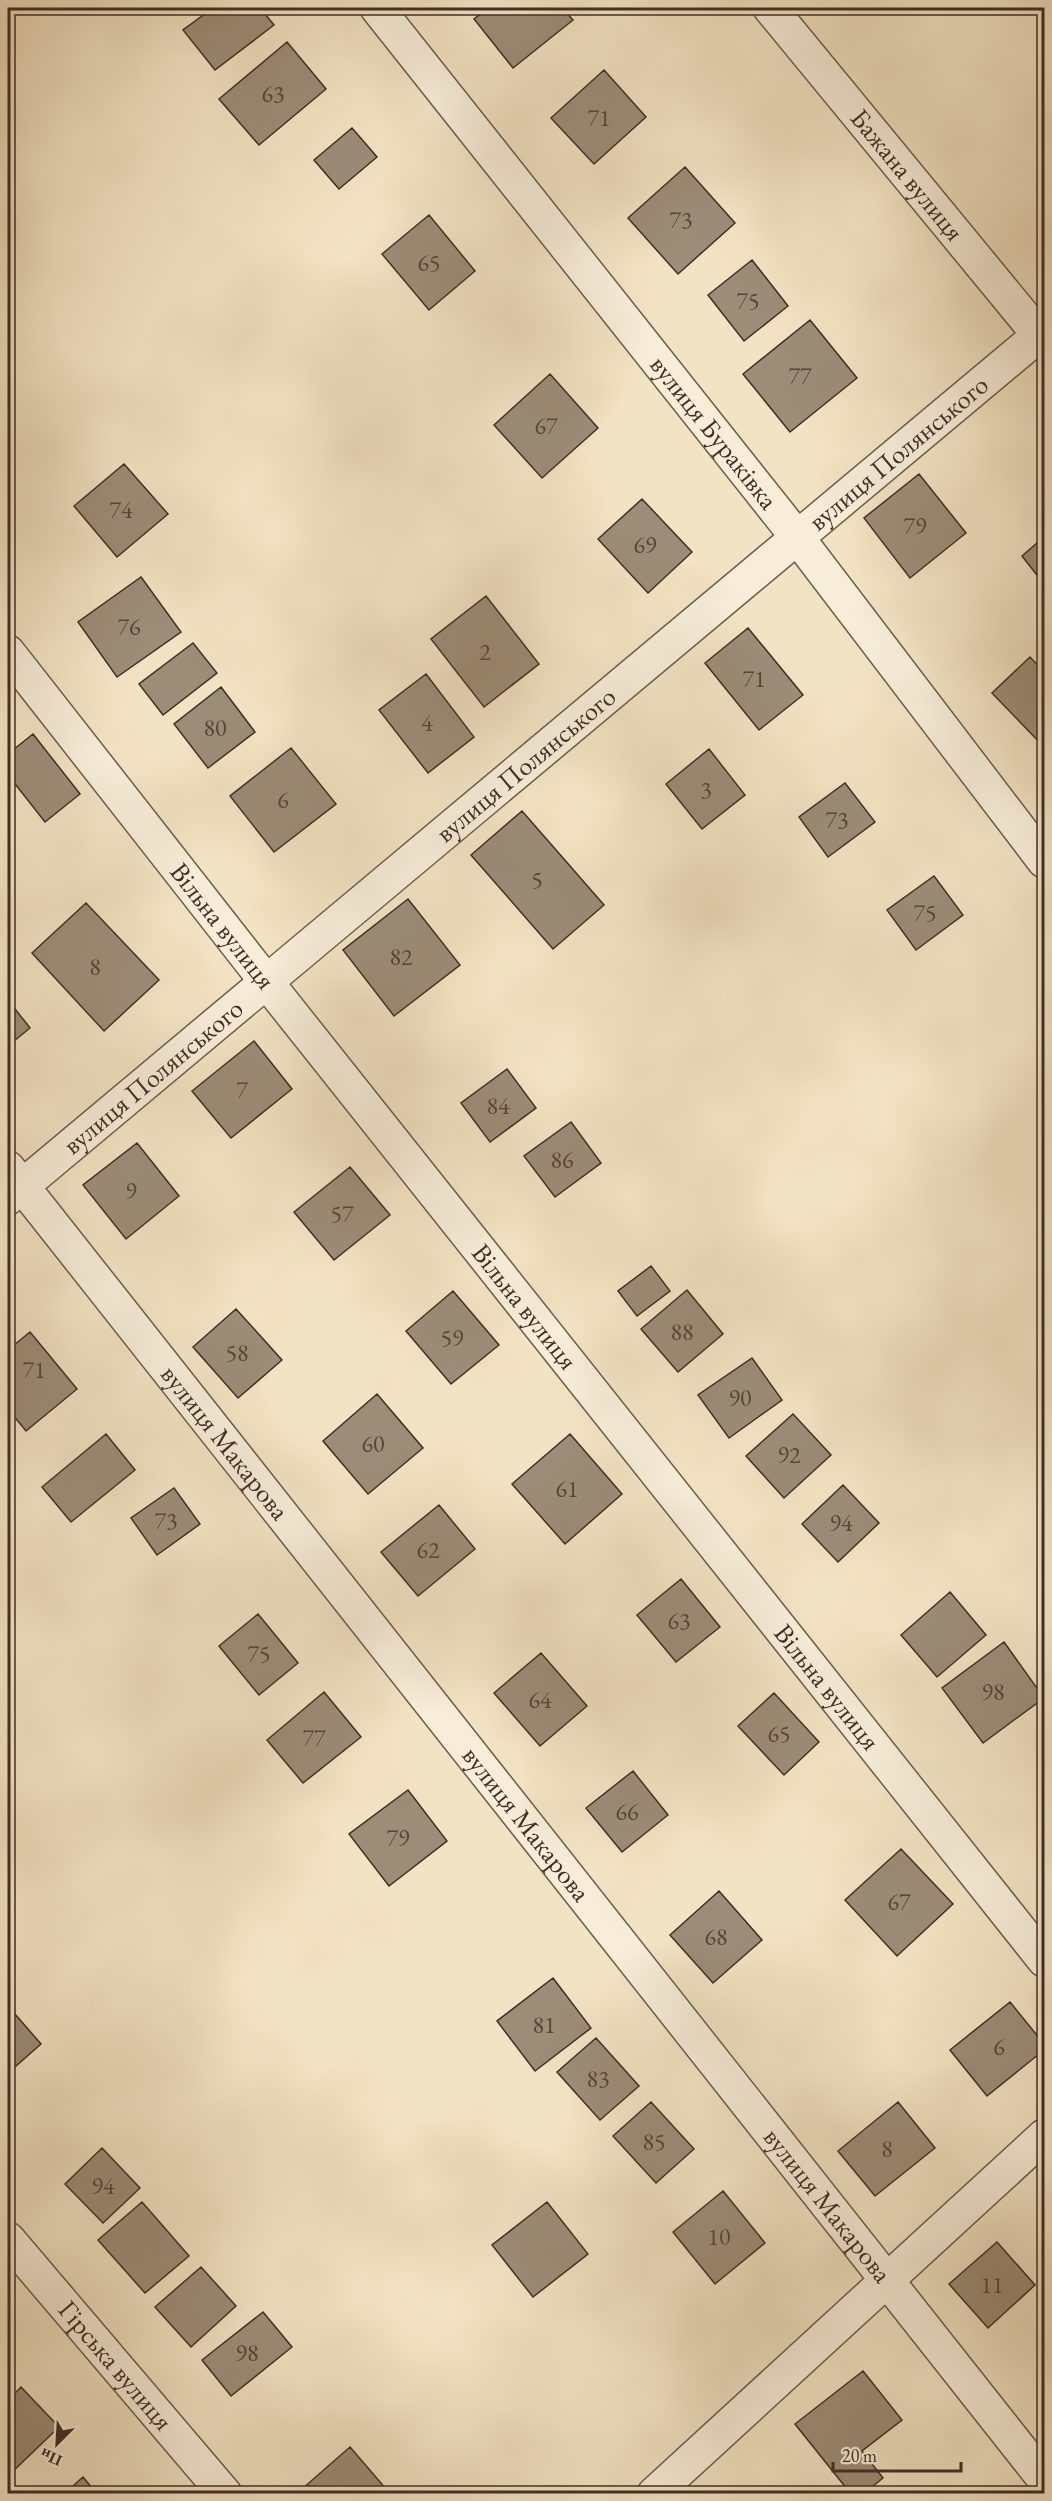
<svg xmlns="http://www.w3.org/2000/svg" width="1052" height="2501" viewBox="0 0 1052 2501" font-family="'EB Garamond',serif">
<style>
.building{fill:#9c8d78;stroke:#3f2f25;stroke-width:1.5}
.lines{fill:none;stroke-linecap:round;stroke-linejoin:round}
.minor-casing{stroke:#6c5c4d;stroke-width:36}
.minor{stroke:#f7edd9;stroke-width:33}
.labels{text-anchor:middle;stroke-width:5;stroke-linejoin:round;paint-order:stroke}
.number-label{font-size:24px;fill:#56463a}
.street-label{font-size:27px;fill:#3f2f25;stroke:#f7edd9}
</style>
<rect width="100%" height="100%" fill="#f2e3c4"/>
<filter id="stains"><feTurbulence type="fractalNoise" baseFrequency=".00333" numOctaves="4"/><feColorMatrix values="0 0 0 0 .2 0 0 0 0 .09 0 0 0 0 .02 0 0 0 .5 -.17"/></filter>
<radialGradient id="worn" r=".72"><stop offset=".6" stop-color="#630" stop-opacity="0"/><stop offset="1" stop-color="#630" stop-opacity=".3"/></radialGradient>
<!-- building -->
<path class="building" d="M213,8H260L274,25L215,70L183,30Z
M489,8H562L573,20L513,68L474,19Z
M287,42L326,89L259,145L219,99Z
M604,70L646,117L594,164L551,118Z
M352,128L377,157L339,189L314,160Z
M685,167L735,223L678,274L628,218Z
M429,215L475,271L429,310L382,254Z
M752,260L788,306L744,341L708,295Z
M810,320L857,378L790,432L743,374Z
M550,374L598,428L542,478L494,425Z
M124,464L168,514L117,557L74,506Z
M919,474L966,533L910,578L864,518Z
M642,499L692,552L648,593L598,539Z
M1044,537V584L1022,556Z
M141,577L181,632L117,677L78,622Z
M486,596L539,664L484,707L431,639Z
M748,628L803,695L759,730L705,663Z
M193,643L217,673L163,715L139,684Z
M1030,657L1044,672V747L992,693Z
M426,674L474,737L428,773L379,710Z
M221,687L255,732L208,768L174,724Z
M33,734L80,794L45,822L8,775V754Z
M291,748L336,804L274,852L230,796Z
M709,749L745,795L702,829L666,784Z
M845,783L875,822L828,857L799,817Z
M522,811L604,905L553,949L471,855Z
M934,876L963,915L916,950L887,910Z
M408,899L460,965L394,1016L343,950Z
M86,903L159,980L104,1031L32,953Z
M8,1000L30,1028L8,1046Z
M254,1041L292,1089L231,1138L192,1091Z
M507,1069L536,1108L490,1142L461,1103Z
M571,1122L601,1163L555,1197L524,1156Z
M137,1143L179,1196L126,1239L83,1185Z
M350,1167L390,1215L334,1260L294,1212Z
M651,1266L670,1291L637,1316L618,1291Z
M687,1290L723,1334L678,1372L641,1329Z
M453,1291L499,1345L451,1384L406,1331Z
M236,1309L282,1360L238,1398L193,1347Z
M30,1332L77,1389L26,1431L8,1409V1350Z
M752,1358L782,1400L729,1438L698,1395Z
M377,1394L423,1448L368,1494L323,1441Z
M793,1414L831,1455L784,1498L746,1456Z
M106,1434L135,1470L71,1522L42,1487Z
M570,1434L622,1494L565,1544L512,1484Z
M843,1485L879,1523L838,1562L802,1524Z
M174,1488L200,1524L157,1555L131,1518Z
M439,1505L475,1549L418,1596L381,1552Z
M681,1579L720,1627L676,1662L637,1615Z
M950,1592L986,1635L937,1677L901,1635Z
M258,1614L298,1663L259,1695L219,1646Z
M1004,1642L1044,1698L983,1743L942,1688Z
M541,1653L587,1706L540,1746L494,1693Z
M324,1692L361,1737L303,1783L267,1740Z
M774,1693L819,1742L784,1775L738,1726Z
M633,1771L668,1815L622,1852L586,1808Z
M408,1790L447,1841L389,1886L349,1834Z
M901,1849L953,1904L897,1956L845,1900Z
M719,1891L762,1940L713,1983L670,1935Z
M553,1978L591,2028L535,2071L497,2021Z
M1010,2002L1044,2044V2050L987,2096L950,2050Z
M8,2006L41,2044L8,2073Z
M596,2038L639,2086L600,2120L557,2072Z
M651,2102L694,2149L656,2183L613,2136Z
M898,2102L935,2148L875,2196L838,2151Z
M102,2148L140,2188L103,2223L65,2184Z
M723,2191L765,2243L715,2284L673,2232Z
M142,2202L189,2256L145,2293L98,2240Z
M547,2202L588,2254L533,2297L492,2245Z
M997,2242L1035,2285L988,2328L949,2284Z
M201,2267L236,2306L191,2347L155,2307Z
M263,2312L292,2347L231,2396L202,2360Z
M863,2371L902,2420L862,2451L883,2478L863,2494H851L795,2424Z
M21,2387L59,2427L8,2476V2400Z
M350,2447L386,2489L381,2494H306L302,2489Z
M83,2477L97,2494H64Z"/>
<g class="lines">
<!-- minor casing -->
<g class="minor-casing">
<g id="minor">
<path id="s1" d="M377,8L797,537L1044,861"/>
<path id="s2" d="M770,8L1044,341"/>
<path id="s3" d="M8,652L265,980L1044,1960"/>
<path id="s4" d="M8,1168L1044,2479"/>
<path id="s5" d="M8,1198L1044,331"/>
<path id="s6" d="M8,2239L225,2494"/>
<path d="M654,2494L1044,2136"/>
</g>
</g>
<!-- minor -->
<use href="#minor" class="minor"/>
</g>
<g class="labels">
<!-- number labels -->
<g class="number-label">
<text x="273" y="102">63</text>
<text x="599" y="126">71</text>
<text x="681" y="228">73</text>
<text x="429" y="271">65</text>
<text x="748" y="309">75</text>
<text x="800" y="384">77</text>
<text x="546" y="434">67</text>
<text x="121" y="518">74</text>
<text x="915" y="534">79</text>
<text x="645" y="553">69</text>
<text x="129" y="635">76</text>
<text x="485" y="660">2</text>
<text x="754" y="687">71</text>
<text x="427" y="731">4</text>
<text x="215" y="736">80</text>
<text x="706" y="798">3</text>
<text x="283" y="808">6</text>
<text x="837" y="828">73</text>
<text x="537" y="888">5</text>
<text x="925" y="921">75</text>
<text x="401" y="965">82</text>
<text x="95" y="975">8</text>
<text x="242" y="1098">7</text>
<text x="498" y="1114">84</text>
<text x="562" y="1168">86</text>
<text x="131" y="1199">9</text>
<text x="342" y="1222">57</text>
<text x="682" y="1340">88</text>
<text x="452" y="1346">59</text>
<text x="237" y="1361">58</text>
<text x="34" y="1378">71</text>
<text x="740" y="1406">90</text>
<text x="373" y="1452">60</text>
<text x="789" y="1463">92</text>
<text x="567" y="1497">61</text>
<text x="166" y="1529">73</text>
<text x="841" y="1531">94</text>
<text x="428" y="1558">62</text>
<text x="679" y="1629">63</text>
<text x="259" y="1662">75</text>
<text x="993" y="1700">98</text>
<text x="540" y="1708">64</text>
<text x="779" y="1742">65</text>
<text x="314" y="1746">77</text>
<text x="627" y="1820">66</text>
<text x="398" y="1846">79</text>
<text x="899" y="1910">67</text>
<text x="716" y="1945">68</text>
<text x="544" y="2033">81</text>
<text x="999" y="2055">6</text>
<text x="598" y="2087">83</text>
<text x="654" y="2150">85</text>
<text x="887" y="2157">8</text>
<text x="103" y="2194">94</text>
<text x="719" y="2245">10</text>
<text x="992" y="2293">11</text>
<text x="247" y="2361">98</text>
</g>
<!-- street labels -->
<g class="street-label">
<text dy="9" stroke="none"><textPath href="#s2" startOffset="216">Бажана вулиця</textPath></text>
<text dy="9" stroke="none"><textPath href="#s1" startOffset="542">вулиця Бураківка</textPath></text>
<text dy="9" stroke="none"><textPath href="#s5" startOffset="1161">вулиця Полянського</textPath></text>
<text dy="9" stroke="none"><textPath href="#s5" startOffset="675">вулиця Полянського</textPath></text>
<text dy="9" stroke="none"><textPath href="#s3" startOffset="348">Вільна вулиця</textPath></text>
<text dy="9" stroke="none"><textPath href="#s5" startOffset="189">вулиця Полянського</textPath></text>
<text dy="9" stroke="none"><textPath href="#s3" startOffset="834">Вільна вулиця</textPath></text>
<text dy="9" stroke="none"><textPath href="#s4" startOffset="350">вулиця Макарова</textPath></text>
<text dy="9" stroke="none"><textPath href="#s3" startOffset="1320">Вільна вулиця</textPath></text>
<text dy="9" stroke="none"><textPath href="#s4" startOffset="836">вулиця Макарова</textPath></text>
<text dy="9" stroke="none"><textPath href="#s4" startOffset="1322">вулиця Макарова</textPath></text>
<text dy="9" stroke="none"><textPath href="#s6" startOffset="166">Гірська вулиця</textPath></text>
</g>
</g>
<!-- margin -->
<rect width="1052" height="2501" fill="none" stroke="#f2e3c4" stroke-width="30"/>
<rect x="9" y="9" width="1034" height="2483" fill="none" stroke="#3f2f25" stroke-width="3"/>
<rect x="15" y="15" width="1022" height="2471" fill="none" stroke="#3f2f25" stroke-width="1.5"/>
<!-- north arrow -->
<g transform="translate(57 2444) rotate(204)" stroke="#f7edd9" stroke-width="4.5" paint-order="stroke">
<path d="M0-4.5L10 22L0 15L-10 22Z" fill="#3f2f25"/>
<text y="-9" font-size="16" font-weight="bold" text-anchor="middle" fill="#3f2f25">Пн</text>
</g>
<!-- scale -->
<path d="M833 2462v9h128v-9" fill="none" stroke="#3f2f25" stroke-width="3"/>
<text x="842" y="2462" font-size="18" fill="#3f2f25" stroke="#f7edd9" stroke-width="4.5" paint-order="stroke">20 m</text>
<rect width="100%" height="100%" filter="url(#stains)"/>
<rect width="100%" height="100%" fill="url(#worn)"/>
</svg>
